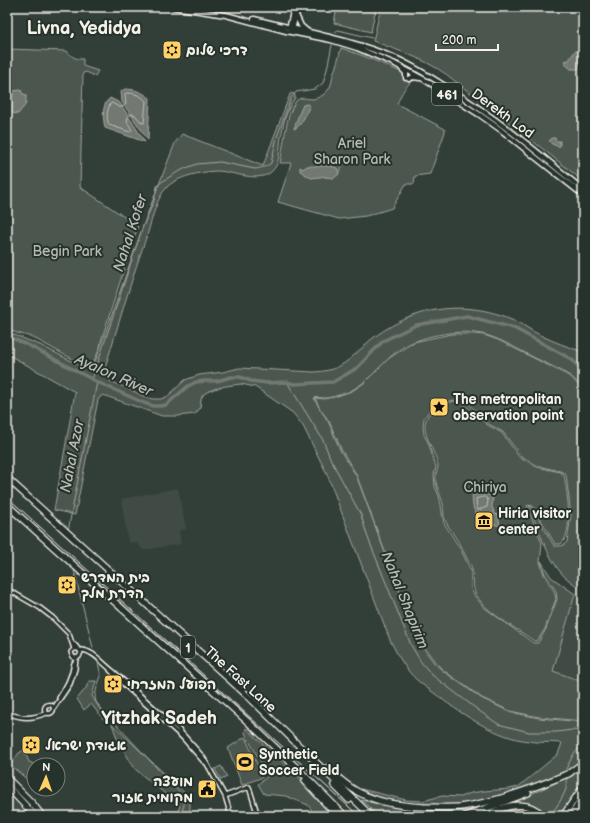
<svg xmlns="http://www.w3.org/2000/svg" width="590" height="823" viewBox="0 0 590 823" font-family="'Balsamiq Sans','Playpen Sans Hebrew',sans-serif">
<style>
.built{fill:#404b44}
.green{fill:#4c564f;stroke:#a0a49c}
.water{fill:#727972;stroke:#a6a9a1}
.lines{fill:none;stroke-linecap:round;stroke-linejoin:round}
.shore{stroke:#c0c1b9;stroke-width:1}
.stream{stroke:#a6a9a1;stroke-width:1}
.river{stroke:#727972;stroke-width:3.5}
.minor-casing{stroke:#f4f1e8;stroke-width:6}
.major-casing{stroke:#f4f1e8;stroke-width:7}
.highway-casing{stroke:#f4f1e8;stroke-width:8}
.minor{stroke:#26332d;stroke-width:3}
.major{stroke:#26332d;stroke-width:4}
.highway{stroke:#26332d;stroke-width:5.5}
.rail{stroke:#f4f1e8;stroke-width:1}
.labels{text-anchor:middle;stroke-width:4;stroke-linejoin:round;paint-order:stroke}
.shield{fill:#26332d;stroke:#b6b8b0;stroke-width:1}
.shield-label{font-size:13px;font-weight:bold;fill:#f4f1e8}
.poi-label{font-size:14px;font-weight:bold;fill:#f4f1e8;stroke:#26332d;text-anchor:start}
.street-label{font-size:14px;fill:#f4f1e8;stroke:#26332d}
.park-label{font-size:14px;fill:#b9bbb2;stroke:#26332d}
.water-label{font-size:15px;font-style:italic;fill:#babbb3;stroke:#26332d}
.district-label{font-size:18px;font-weight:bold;fill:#f4f1e8;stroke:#26332d}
</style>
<rect width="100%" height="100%" fill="#323e38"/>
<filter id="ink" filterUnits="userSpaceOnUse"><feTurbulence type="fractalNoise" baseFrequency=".025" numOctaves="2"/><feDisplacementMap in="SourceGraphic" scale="8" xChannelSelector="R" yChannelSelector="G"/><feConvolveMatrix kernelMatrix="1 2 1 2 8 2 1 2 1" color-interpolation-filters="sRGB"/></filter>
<g filter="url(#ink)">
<!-- built -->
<path class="built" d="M178,488L186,529L179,531L181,544L143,550L137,543L128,542L121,499Z
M583,575V683L575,679L552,671L575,594Z
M7,790L28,811L32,816H7Z"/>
<!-- green -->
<path class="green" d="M337,7H376L371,32L334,23Z
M381,7H583V181L519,130L456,82C432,61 402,52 373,41Z
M341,48C368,57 393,68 418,80C407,80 401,95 397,104L445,129V132L430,174L415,176L414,184H406L392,208L366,216L339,219L278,202L291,163H280C284,146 285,115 296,101C301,96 307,99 313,99C320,98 327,93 330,87C332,83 332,78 333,75C336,66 339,57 341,48Z
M7,49L67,51C72,57 75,59 83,59V66L98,71L95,76L86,72L83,73L80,187L138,226L101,341L100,348L147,215L175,143L182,134L263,166L290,94L292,93L295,95V98C287,109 283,124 281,138C279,149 281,164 271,172C258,183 234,172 218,171C212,171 206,172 200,173C189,175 175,179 167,187C156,199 153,217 148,232C132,277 119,323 105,368V374L110,381L133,391L143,396L152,399H161L168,396L185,380L199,375L223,372L239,368L314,372C337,371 345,364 362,348C365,345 369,341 373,338C385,329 399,321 413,316C446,304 482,306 514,320C523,324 531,331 540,335C554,342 569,347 583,352V389C579,385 575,379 570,376C560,369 547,364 535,358C519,350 503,340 486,335C463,328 423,335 403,347C384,359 372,380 352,390C345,394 335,397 326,398C322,398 318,397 314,398L320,409L328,421L341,452L356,475L398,587L419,638L426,652L435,664L443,671L481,698L510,712L539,718L583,722V761C567,775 544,782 523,789C509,793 496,797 482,801C455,807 422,805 395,801C383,799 371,797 360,791L361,789L406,800L422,801L442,796L461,797L471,793L484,791L509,789L518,787L540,769L558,754L562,743C549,742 535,743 522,740C493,735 458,712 434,693C424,686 414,679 407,669C400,660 395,650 390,640L327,474L303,426L293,413L255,387L241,384L226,386L214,389L207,392L203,395L201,399L200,408L197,412L195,414L178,416H162L103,395L100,397L98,400L75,515L54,510L75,392L7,354V332L40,345L85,368L95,362L100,348L94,361L87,366L63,354L32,337L17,333L7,329Z
M452,334H472L484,335L498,340L571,377L583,390V575L578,587C573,583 567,579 563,575C547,558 538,527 529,506L532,507L554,546H562L567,542L571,515L566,474L560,471L538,466L521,456L503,432L487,423L473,408L466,403L455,400L446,402L430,410L424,418L423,426L424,435L428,442L436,467L434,475L435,487L439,496L441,505L442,513L444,523L462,552L471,571V589L476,598L485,608L533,643H538L546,629L557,599L556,591L545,574L541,561L551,577L575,594L553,671L575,679L583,683V721L539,717L510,711L482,698L443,670L436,663L427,651L420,638L398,587L356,474L342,451L329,421L320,409L315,398L324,399L333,397L352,391L364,383L388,359L403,349L414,342L432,338Z
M455,401L465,405L472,410L486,424L502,433L520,458L537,467L560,472L564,475C567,492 574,532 561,544H555L533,506L528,505L527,506L542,543L540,562L544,575L554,591L556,599L545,629L537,641H534C517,628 488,615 477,596C471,587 475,579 472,570C472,567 470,564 468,561C464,552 459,543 454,535C451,530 448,526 446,522C443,516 444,510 443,504C441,494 434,485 436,475C436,472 438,469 438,466C436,451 421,435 426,420C429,409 445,403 455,401Z
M89,681H96L92,696L98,706L109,718L105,721L91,704L84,710L77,699L86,688Z
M112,724L190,798V810L187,816H176L180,806L135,769L118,741Z
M246,728L311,789L335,816H316L308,805L286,796L264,794L258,784L268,776L245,733Z
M245,737L263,777L242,785L228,748Z
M24,750L29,762L34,764L35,765L34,780L29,781L10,765L19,753Z
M583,764V785L560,816H545C533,795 508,803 491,811C488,812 485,815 482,816C480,817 476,816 473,816L538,791L557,782Z
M221,766L227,777L221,780L215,769Z
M507,798L459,816H379L361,800C393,808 428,814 462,810C477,807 492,802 507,798Z
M516,807C528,808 532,808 540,816H534L521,809L507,811L495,816H491L506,809Z"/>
<!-- water -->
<path class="water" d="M575,51L579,52L582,55L581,64H579L578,69H571L565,64V61L566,60L568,61Z
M125,89C135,89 142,92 150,98L148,140L122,102L121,91Z
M21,90L22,93L26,95V104L18,114L7,112V92Z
M110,98L120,103L145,142L105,128C103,118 101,105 110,98Z
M307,104L310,106C306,113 302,126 294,129L299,114L303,105Z
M552,138H555L556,141H560V145L559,147L552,144L549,141Z
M307,166C317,167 328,164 337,168L339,174L334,178L324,177L322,176L321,177H319L311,178L300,171V167L303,169Z
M487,491L489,495L493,496L492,507L495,514L498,515L500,526L489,523L492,519L484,512L480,517C472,511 473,505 472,496C475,495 477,493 480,495Z"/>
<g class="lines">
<!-- shore -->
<path class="shore" d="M126,93C134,93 141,95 146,101L144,123H142L135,115L131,114L128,117L127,122L132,130L130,132L109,125C106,118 107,111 110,104L112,103L119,107H123L126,104L125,95Z
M485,497L488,500L487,507L478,510L477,508L476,499Z"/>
<!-- stream -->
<path class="stream" d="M335,32L338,30L372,38
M339,172L342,167
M92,380L143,226L154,201L157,186L163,181L176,173L186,168L197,164L220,162L255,169C261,168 266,167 271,163L277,137L291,98L296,92L315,89L323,83L327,69L332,45
M287,382L323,440L331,460L361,515L368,538L411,645L421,662L432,675L478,710L498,724L529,732H557L572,730L583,731
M68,531L97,382
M74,570L93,648
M98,663L101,676L97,687L95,696L96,702L100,707L183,796C186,803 183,810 179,816
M566,769L573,755L583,744
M550,816C557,805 569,792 567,778"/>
<!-- river -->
<path class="river" d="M7,336L28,345L97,382L144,403L153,406H160L166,405L188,386L196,382L205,381H217L231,377H240L251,381L267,383L287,382L294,384L333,382L357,368L383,341L416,325L467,316L514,328L571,359L583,371"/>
<!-- minor casing -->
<g class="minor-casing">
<path id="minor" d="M7,589L40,608L53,618L69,634L74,649
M74,644L81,652L79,657L74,658L72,655L71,652L74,649H78
M80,650C92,649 104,665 114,672L178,729L203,757L225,796L231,816
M110,670L119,680L183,738L204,762
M59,698C66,687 72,677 74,663
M44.5 709a4.5 4.5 0 1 1 9 0a4.5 4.5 0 1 1-9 0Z
M53,709L70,684L75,669L76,658
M7,713C23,719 31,719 47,713
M225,796L249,787L258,816"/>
</g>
<!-- major casing -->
<g class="major-casing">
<path id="major" d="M173,7L226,15L286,31L331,40L357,48L393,63L425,80L480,115L501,130L583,195
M296,15L301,26L307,31
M254,19C301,31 350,39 395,58C412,65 429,76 445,86C494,116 539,153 583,190
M290,29V25L294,7
M292,30L298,7
M401,68L406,73V78
M409,79L413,77L420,78"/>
</g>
<!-- highway casing -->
<g class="highway-casing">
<path id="highway" d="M7,478L250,698L371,816
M7,505L247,721L300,771L345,816
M327,768C337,777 347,786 358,792C378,803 401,806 423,807C435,807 448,808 460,807C498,802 536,787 570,773
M568,774L583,763
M7,778L32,803L42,816
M305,781L337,816
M334,785L349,800
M7,786L35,816
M465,816L528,793
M486,816C502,806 528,798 543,816
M563,816L583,787
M571,816L583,797
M579,816L583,810"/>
</g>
<!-- minor -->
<use href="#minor" class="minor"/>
<!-- major -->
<use href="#major" class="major"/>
<!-- highway -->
<use href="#highway" class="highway"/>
<!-- rail -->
<path class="rail" d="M7,497L316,777L359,816"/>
</g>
</g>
<!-- icons -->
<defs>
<g id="synagogue-square" transform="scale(1)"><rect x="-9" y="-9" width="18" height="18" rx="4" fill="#ffd166" stroke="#26332d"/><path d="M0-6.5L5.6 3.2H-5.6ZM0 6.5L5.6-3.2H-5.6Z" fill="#111"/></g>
<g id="sight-square" transform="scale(1)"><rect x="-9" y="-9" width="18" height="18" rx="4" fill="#ffd166" stroke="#26332d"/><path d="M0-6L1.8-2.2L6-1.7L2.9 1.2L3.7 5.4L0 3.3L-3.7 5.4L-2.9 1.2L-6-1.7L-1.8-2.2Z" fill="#111"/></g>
<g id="museum-square" transform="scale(1)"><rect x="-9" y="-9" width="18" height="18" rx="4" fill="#ffd166" stroke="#26332d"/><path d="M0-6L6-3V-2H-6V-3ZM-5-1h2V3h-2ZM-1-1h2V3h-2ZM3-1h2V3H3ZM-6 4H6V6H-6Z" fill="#111"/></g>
<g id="stadium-square" transform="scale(1)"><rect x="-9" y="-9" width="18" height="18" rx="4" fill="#ffd166" stroke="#26332d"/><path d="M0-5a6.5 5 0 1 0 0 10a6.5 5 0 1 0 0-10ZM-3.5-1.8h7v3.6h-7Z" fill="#111"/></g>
<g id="civic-square" transform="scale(1)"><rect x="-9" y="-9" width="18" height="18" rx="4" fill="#ffd166" stroke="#26332d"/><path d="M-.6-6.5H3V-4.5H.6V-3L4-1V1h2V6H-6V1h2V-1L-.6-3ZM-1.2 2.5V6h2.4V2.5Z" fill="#111"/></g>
</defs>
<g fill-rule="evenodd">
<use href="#synagogue-square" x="172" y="50"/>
<use href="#sight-square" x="439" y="407"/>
<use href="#museum-square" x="484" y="521"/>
<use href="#synagogue-square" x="67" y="585"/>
<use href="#synagogue-square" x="113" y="684"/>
<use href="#synagogue-square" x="31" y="745"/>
<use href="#stadium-square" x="245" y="762"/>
<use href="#civic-square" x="207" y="789"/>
</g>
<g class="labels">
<!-- shield labels -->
<g class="shield">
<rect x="432" y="83" width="30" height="22" rx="3"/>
<rect x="181" y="636" width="14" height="22" rx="3"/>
</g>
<g class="shield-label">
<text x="447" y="99">461</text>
<text x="188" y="652">1</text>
</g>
<!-- poi labels -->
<g class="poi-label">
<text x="186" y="55">דרכי שלום</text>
<text x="453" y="404">The metropolitan<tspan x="453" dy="16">observation point</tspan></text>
<text x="498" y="518">Hiria visitor<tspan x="498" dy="16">center</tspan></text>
<text x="81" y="582">בית המדרש<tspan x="81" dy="16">הדרת מלך</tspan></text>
<text x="127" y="689">הפועל המזרחי</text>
<text x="45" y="750">אגודת ישראל</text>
<text x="259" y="759">Synthetic<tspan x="259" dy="16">Soccer Field</tspan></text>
<text x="193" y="786" text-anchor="end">מועצה<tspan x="193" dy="16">מקומית אזור</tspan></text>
</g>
<!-- street labels -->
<g class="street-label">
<text transform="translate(503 113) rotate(36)" y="5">Derekh Lod</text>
<text transform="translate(241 679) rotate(42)" y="5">The Fast Lane</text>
</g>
<!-- park labels -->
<g class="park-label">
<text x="352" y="148">Ariel<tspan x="352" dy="16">Sharon Park</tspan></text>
<text x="67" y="256">Begin Park</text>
<text x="485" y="492">Chiriya</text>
</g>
<!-- water labels -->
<g class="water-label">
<text transform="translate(130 233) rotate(-72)" y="5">Nahal Kofer</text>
<text transform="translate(114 375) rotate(24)" y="5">Ayalon River</text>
<text transform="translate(72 456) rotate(-79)" y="5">Nahal Azor</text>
<text transform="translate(405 600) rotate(68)" y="5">Nahal Shapirim</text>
</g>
<!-- district labels -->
<g class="district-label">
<text x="84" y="34">Livna, Yedidya</text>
<text x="159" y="724">Yitzhak Sadeh</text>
</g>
</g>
<!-- margin -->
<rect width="590" height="823" fill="none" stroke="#26332d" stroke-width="24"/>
<rect x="12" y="12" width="566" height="799" fill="none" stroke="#f4f1e8" stroke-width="1.5" filter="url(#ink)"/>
<!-- north arrow -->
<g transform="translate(46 777) rotate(2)"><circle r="19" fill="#26332d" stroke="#787f78"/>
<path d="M0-3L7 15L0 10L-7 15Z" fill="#ffd166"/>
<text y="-6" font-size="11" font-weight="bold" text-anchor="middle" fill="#f4f1e8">N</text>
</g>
<!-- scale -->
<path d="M436 44v6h62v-6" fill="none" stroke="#f4f1e8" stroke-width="2"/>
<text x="442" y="44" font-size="12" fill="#f4f1e8" stroke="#26332d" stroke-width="3" paint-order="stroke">200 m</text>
</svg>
